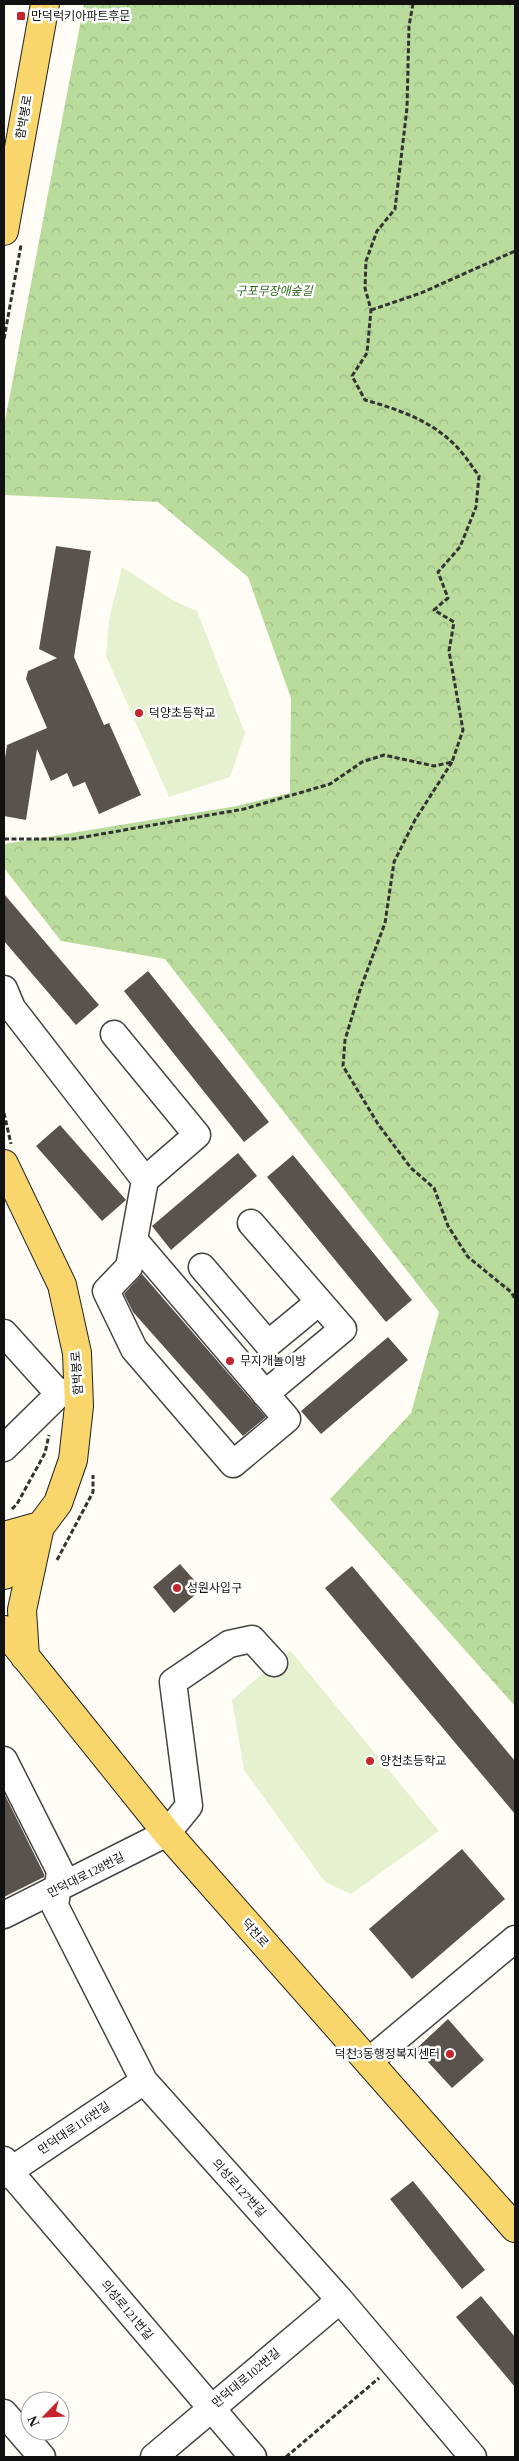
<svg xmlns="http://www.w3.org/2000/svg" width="519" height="2461" viewBox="0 0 519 2461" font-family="'Times New Roman','Noto Sans KR',serif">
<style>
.forest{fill:url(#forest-crowns)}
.pitch{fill:#e6f2cf}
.building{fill:#5a524d}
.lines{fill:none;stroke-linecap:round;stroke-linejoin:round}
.minor-casing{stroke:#444;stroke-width:29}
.major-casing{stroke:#222;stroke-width:30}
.path{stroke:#333;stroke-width:3;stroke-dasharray:5 2.5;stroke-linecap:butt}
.minor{stroke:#fff;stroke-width:26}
.major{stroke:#f9d66b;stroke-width:28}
.poi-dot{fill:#c4262e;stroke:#fff;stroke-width:2}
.labels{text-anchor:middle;stroke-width:5;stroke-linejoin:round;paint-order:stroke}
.poi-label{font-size:12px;fill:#111;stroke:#fff;text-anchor:start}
.street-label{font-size:12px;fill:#111;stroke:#fff}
.park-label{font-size:12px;font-style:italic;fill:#2f6b1f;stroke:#fff}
</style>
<defs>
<pattern id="forest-crowns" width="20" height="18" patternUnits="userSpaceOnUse" patternTransform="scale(1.25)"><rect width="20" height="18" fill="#b9dc9c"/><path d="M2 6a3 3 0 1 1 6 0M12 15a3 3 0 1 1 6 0" fill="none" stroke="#9ebc85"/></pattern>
</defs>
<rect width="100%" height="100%" fill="#fffdf5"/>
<!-- forest -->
<path class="forest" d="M84,4H515V1706L330,1499L411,1413L439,1312L165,959L61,941L4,868V844L237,806L290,793L291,698L248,577L158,502L4,495V426Z"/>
<!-- pitch -->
<path class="pitch" d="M122,567L174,601L197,611L245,733L230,777L169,797L106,656L109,620Z
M290,1650L439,1831L351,1894L325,1882L244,1770L232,1700Z"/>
<!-- building -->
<path class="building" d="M56,546L91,551L74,657L104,725L109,723L141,795L99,814L85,782L73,787L67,773L51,781L37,749L26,820L4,816V765L7,745L47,728L26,679L28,671L57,658L39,649Z
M4,894L99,1005L76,1025L4,941Z
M148,971L269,1122L244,1142L124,991Z
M60,1125L126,1200L102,1221L36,1146Z
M238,1153L257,1176L171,1250L152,1226Z
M293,1155L412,1300L386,1322L267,1177Z
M142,1274L266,1417L243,1436L133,1312L124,1294Z
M388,1337L408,1360L321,1434L301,1411Z
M180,1564L202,1589L174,1613L153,1587Z
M352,1566L515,1761V1814L325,1588Z
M4,1793L44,1874V1877L4,1897Z
M462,1849L505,1899L412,1979L369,1929Z
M448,2019L484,2060L452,2088L416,2049Z
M413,2181L485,2270L462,2289L390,2199Z
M481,2296L515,2337V2387L456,2317Z"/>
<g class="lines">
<!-- minor casing -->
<g class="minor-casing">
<path id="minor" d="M4,989L12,1008L145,1180L129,1267L106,1291L134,1349L233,1464L287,1419L134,1240
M114,1034L197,1135L145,1180
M251,1223L343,1329L265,1394
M202,1267L268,1344L319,1302
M4,1333L59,1394
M4,1448L59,1394L78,1388
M4,1760L60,1871L55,1906L144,2081L340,2300L473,2457
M4,1915L167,1833L189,1806L173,1682L229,1644L252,1639L274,1663
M369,2061L515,1939
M4,2160L9,2171L253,2457
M4,2175L144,2081
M4,2413L42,2457
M154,2457L340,2300"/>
</g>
<!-- major casing -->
<g class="major-casing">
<path id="major" d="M4,231L45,4
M4,1164L62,1285L77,1353L79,1406L73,1460L58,1503L4,1575
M4,1536L40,1526L22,1610L25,1657
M4,1630L167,1833L515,2228"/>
</g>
<!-- path -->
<path class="path" d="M371,310L421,293L515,251
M4,339L21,245
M452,762L415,820L394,862L385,923L360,990L345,1040L343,1066L378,1124L411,1168L434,1188L448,1226L468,1257L511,1292L515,1299
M4,839H73L244,809L330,784L362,762L384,755L434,766L452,762L463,730L449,651L454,622L434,610L448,598L438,572L460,547L476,507L479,476C471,465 464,454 455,445C430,420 397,409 365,400L352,376L367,353L371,310L365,288L366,261L377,231L395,209L407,108L409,26L413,4
M4,1113L11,1144
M12,1509L17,1504L45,1453L49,1435
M57,1560L93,1492V1475
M286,2457L379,2378"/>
<!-- minor -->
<use href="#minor" class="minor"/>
<!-- major -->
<use href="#major" class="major"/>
</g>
<!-- markers -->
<g class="poi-dot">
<rect x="16" y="11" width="10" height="10" rx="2.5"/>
<circle cx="139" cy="713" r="5"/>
<circle cx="230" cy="1361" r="5"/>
<circle cx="177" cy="1588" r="5"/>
<circle cx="370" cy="1761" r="5"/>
<circle cx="450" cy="2054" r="5"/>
</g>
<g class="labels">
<!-- poi labels -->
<g class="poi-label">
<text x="31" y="20">만덕럭키아파트후문</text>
<text x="149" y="717">덕양초등학교</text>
<text x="240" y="1365">무지개놀이방</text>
<text x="187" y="1592">성원사입구</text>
<text x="380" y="1765">양천초등학교</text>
<text x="440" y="2058" text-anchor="end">덕천3동행정복지센터</text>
</g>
<!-- street labels -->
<g class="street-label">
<text transform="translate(24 117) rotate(-80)" y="4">함박봉로</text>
<text transform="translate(77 1373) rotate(-94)" y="4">함박봉로</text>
<text transform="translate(86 1875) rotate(-27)" y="4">만덕대로128번길</text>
<text transform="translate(255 1933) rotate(48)" y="4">덕천로</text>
<text transform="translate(74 2128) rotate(-34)" y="4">만덕대로116번길</text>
<text transform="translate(239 2188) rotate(48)" y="4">의성로127번길</text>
<text transform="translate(127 2310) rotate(50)" y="4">의성로121번길</text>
<text transform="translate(246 2378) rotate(-40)" y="4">만덕대로102번길</text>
</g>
<!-- park labels -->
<g class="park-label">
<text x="274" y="295">구포무장애숲길</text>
</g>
</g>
<!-- border -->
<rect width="519" height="2461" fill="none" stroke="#111111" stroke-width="10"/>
<!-- north arrow -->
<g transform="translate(45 2416) rotate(246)"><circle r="24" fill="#ffffff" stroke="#a0a0a0"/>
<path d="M0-4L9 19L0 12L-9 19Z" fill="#c4262e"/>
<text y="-8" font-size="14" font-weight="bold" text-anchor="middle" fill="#111111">N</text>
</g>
</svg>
